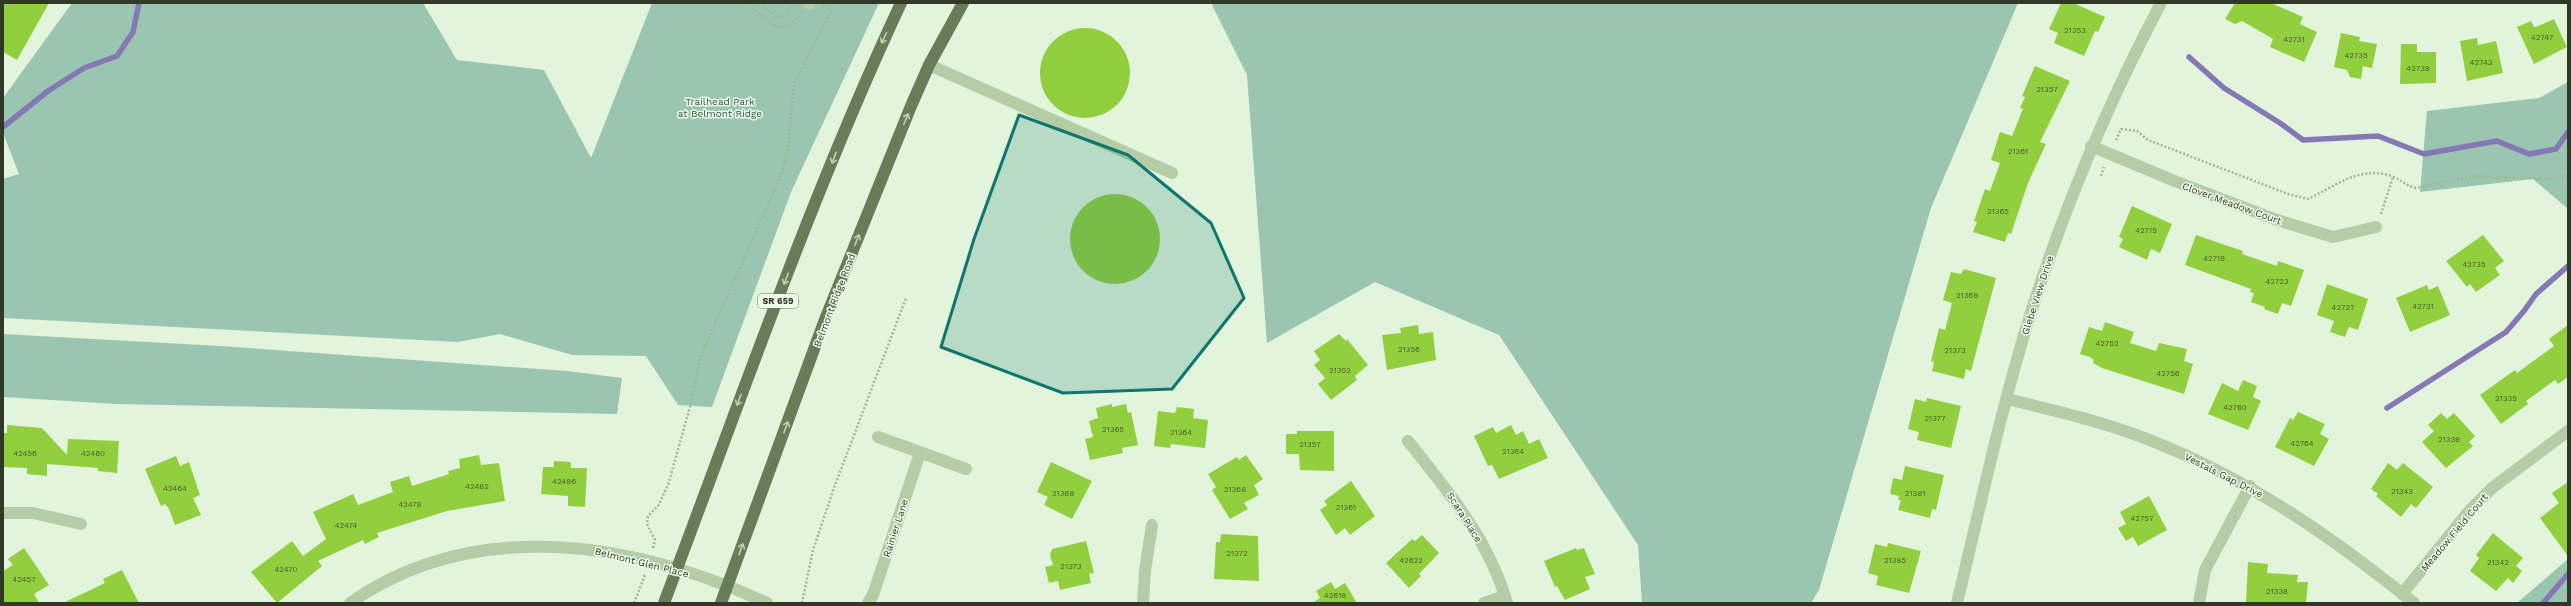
<svg xmlns="http://www.w3.org/2000/svg" width="2571" height="606" viewBox="0 0 2571 606" font-family="'Work Sans',sans-serif">
<style>
.green{fill:#9ac5b0}
.lines{fill:none;stroke-linecap:round;stroke-linejoin:round}
.stream{stroke:#8678b4;stroke-width:5.5}
.building{fill:#91cf3f}
.path{stroke:#a0b991;stroke-width:2.5;stroke-dasharray:2 2;stroke-linecap:butt}
.minor{stroke:#b4cda7;stroke-width:12}
.major{stroke:#697c58;stroke-width:12}
.oneway{stroke:#bfcfb6}
.marked{fill:#0f766e;fill-opacity:0.2;stroke:#0f766e;stroke-width:3;stroke-linejoin:round}
.labels{text-anchor:middle;stroke-width:3;stroke-linejoin:round;paint-order:stroke}
.number-label{font-size:8px;fill:#485e2e}
.shield{fill:#eefbe9;stroke:#697362;stroke-width:1}
.shield-label{font-size:9px;font-weight:bold;fill:#303928}
.park-label{font-size:10px;fill:#295a44;stroke:#eefbe9}
.street-label{font-size:10px;fill:#303928;stroke:#eefbe9}
</style>
<rect width="100%" height="100%" fill="#e3f4dc"/>
<!-- green -->
<path class="green" d="M72,3H423L457,60L544,70L591,158L652,3H879L791,192L712,407L678,405L646,356L572,355L500,334L458,342L3,318V179L19,174L3,133V98Z
M1211,3H2018L1931,208L1819,590L1811,603H1642L1638,545L1499,335L1375,282L1267,343L1247,75Z
M2568,82V209L2533,179L2420,192L2427,111L2539,98Z
M3,334L220,346L567,371L622,378L617,414L116,404L3,397Z
M2568,559V603H2517Z"/>
<g class="lines">
<!-- stream -->
<path class="stream" d="M2189,57L2224,88L2280,123L2303,140L2378,136L2424,154L2497,141L2529,154L2556,149L2568,132
M3,127L48,91L84,68L117,56L133,32L139,3
M2387,408L2506,332L2524,311L2536,294L2568,266
M2543,603L2568,574"/>
</g>
<!-- building -->
<path class="building" d="M3,3H49L17,60L3,52Z
M2061,3H2073L2105,17L2098,32L2095,31L2084,56L2054,43L2058,33L2049,29Z
M2235,3H2271L2303,17L2300,24L2317,32L2304,62L2270,47L2273,39L2242,21L2235,24L2225,19Z
M2554,19L2567,47L2534,64L2517,27L2531,21L2534,27L2538,26Z
M1040 73a45 45 0 1 1 90 0a45 45 0 1 1-90 0Z
M2341,33L2360,37L2359,41L2377,44L2372,68L2363,66L2361,79L2350,77L2347,70L2334,67Z
M2477,38L2478,45L2496,41L2503,73L2467,81L2460,41Z
M2401,44H2417V52H2436V83L2400,84Z
M2035,66L2070,81L2040,142L2046,144L2028,183L2011,234L2008,233L2005,242L1973,232L1977,222L1974,221L1985,189L1990,191L2000,163L1991,160L2000,132L2012,136L2023,109L2020,108L2025,97L2022,96Z
M1070 239a45 45 0 1 1 90 0a45 45 0 1 1-90 0Z
M2132,206L2172,224L2160,253L2151,249L2147,260L2119,247L2123,239L2119,237Z
M2196,235L2243,251L2242,254L2277,266L2278,261L2304,270L2291,306L2282,303L2278,314L2264,309L2265,307L2251,302L2254,293L2250,292L2251,289L2185,265Z
M2483,235L2504,261L2495,268L2500,275L2476,292L2470,284L2467,287L2446,261Z
M1964,269L1996,278L1971,371L1966,369L1964,379L1932,371L1934,362L1931,361L1939,328L1945,330L1952,303L1943,300L1951,272L1961,274Z
M2327,284L2368,299L2358,330L2349,327L2345,337L2330,332L2334,321L2317,315Z
M2427,285L2429,290L2438,286L2450,315L2410,332L2396,298Z
M2105,322L2134,332L2130,343L2156,351L2159,343L2187,349L2184,361L2193,364L2184,394L2102,368L2093,363L2094,360L2090,357L2080,354L2089,327L2102,331Z
M1418,325L1419,334L1433,332L1436,360L1387,370L1382,335L1401,333L1400,328Z
M2568,325V377L2558,384L2555,380L2526,401L2528,404L2501,424L2480,395L2515,370L2517,373L2554,346L2549,339Z
M1339,334L1346,341L1347,339L1368,365L1355,376L1357,380L1331,400L1318,384L1325,378L1314,365L1320,360L1314,351Z
M2243,380L2257,386L2253,397L2261,401L2248,430L2208,414L2222,383L2238,391Z
M1927,398L1961,406L1951,448L1917,440L1919,432L1908,429L1915,399L1926,402Z
M1112,404V407L1126,404L1128,413L1131,412L1138,445L1122,448L1123,453L1090,460L1085,439L1093,437L1089,421L1098,418L1096,408Z
M1177,407L1194,409L1193,418L1208,420L1205,448L1171,444L1170,448L1154,446L1158,411L1175,413Z
M2298,412L2325,424L2320,434L2329,439L2314,466L2275,447L2290,418L2293,420Z
M2441,413L2447,419L2454,413L2475,436L2469,442L2473,446L2446,468L2422,442L2434,431L2428,425Z
M7,425L42,428L67,455L68,439L119,441L117,473L98,471V468L47,464V476L27,474V468L3,467V433H7Z
M1511,425L1516,435L1523,431L1529,444L1539,439L1548,458L1499,479L1492,465L1488,466L1474,436L1493,427L1496,433Z
M1297,431H1334V471L1300,470L1299,454H1286V434H1297Z
M479,455L481,465L499,463L505,501L447,511L377,533L379,537L365,544L363,540L318,561L322,566L277,603L251,572L292,541L303,556L326,539L313,512L353,494L358,505L393,492L390,482L409,476L412,486L449,474L448,471L460,468L459,459Z
M1246,455L1263,479L1254,485L1259,495L1244,503L1248,509L1230,519L1212,490L1216,487L1208,474L1237,457L1239,460Z
M176,456L180,466L189,462L200,495L193,498L201,515L175,525L169,509L165,504L161,506L145,469Z
M554,461L571,462V468H587L585,507L568,506V496L541,494L543,467H554Z
M1051,462L1092,481L1072,519L1044,505L1048,497L1037,492Z
M2388,463L2397,470L2403,463L2433,487L2416,508L2411,504L2401,517L2376,496L2378,494L2371,489Z
M1905,466L1944,475L1936,510L1932,509L1930,518L1898,510L1901,500H1898L1899,496L1890,494L1893,478L1902,480Z
M1351,481L1375,516L1350,535L1345,528L1336,535L1320,510L1327,505L1324,501Z
M2568,482V556L2540,518L2559,503L2552,493Z
M2149,496L2167,530L2138,546L2133,537L2126,541L2118,528L2126,524L2120,512Z
M2493,533L2523,558L2516,566L2522,571L2513,583L2508,578L2496,591L2470,571L2479,558L2476,555Z
M1221,534L1258,536L1259,581L1214,579L1216,542H1220Z
M1422,535L1439,553L1419,574L1421,576L1409,588L1386,563L1412,539L1415,541Z
M1086,541L1094,573L1089,574L1091,583L1060,590L1058,581L1049,583L1045,567L1053,565L1050,555L1052,549Z
M1888,543L1921,551L1909,593L1876,585L1878,576L1868,573L1875,544L1887,547Z
M24,548L49,585L34,594L39,603H3V571L13,565L8,559Z
M1576,548L1577,550L1584,548L1595,574L1585,577L1590,589L1565,600L1557,586L1555,587L1544,561Z
M2248,562L2268,564L2267,573L2298,575L2297,582H2308L2306,603H2246Z
M122,570L139,603H63L105,583L103,579Z
M1331,582L1335,589L1345,583L1357,603H1312L1320,598L1316,591Z"/>
<g class="lines">
<!-- path -->
<path class="path" d="M746,3L772,24L785,28L800,16
M759,3L776,16L783,17L794,5
M823,6L831,10
M2116,140L2121,129L2137,131L2148,140L2288,194L2308,199C2336,186 2361,164 2394,177C2402,181 2407,186 2416,188L2472,176L2555,179L2568,174
M2101,176L2104,167
M2381,214L2393,177
M653,548L655,540L647,524L648,516L658,506L668,485L690,407L701,355L782,173L788,149L794,84L835,3
M634,603L645,575
M802,603L813,550L834,488L906,298"/>
<!-- minor -->
<path class="minor" d="M809,4L810,3
M929,65L1172,173
M2091,146L2177,182L2277,220L2333,237L2376,227
M2007,399C2056,411 2105,422 2152,441C2251,480 2332,537 2414,603
M878,437L966,469
M1408,441C1448,491 1489,540 1507,603
M3,513H33L81,524
M2402,594L2470,510L2492,488L2568,431
M350,603C476,515 636,542 767,603
M868,603L873,595L920,453
M1143,603L1145,571L1152,525
M1484,603L1505,596
M1957,603C1981,504 2002,403 2033,306C2067,201 2109,101 2161,3
M2199,603L2205,570L2250,486"/>
<!-- major -->
<path class="major" d="M664,603C740,402 810,198 901,3
M721,603L824,322L911,106L929,65L963,3"/>
</g>
<!-- one-way arrows -->
<defs><path id="oneway-shaft" d="M-6 0H5M1.5-3L5.5 0L1.5 3" fill="none" stroke-width="1.6" stroke-linecap="round" stroke-linejoin="round"/></defs>
<g class="oneway">
<use href="#oneway-shaft" transform="translate(884 38) rotate(115)"/>
<use href="#oneway-shaft" transform="translate(906 119) rotate(-68)"/>
<use href="#oneway-shaft" transform="translate(834 158) rotate(111)"/>
<use href="#oneway-shaft" transform="translate(857 240) rotate(-68)"/>
<use href="#oneway-shaft" transform="translate(786 279) rotate(111)"/>
<use href="#oneway-shaft" transform="translate(739 400) rotate(110)"/>
<use href="#oneway-shaft" transform="translate(786 427) rotate(-70)"/>
<use href="#oneway-shaft" transform="translate(741 549) rotate(-70)"/>
</g>
<!-- marked area -->
<path class="marked" d="M1019,115L1128,155L1211,223L1244,298L1172,389L1063,393L941,347L974,239Z"/>
<g class="labels">
<!-- number labels -->
<g class="number-label">
<text x="2075" y="33">21353</text>
<text x="2542" y="40">42747</text>
<text x="2294" y="42">42731</text>
<text x="2356" y="58">42735</text>
<text x="2481" y="65">42743</text>
<text x="2418" y="71">42739</text>
<text x="2047" y="92">21357</text>
<text x="2018" y="154">21361</text>
<text x="1998" y="214">21365</text>
<text x="2146" y="233">42715</text>
<text x="2214" y="261">42719</text>
<text x="2474" y="267">42735</text>
<text x="2277" y="284">42723</text>
<text x="1967" y="298">21369</text>
<text x="2423" y="309">42731</text>
<text x="2343" y="310">42727</text>
<text x="2107" y="346">42752</text>
<text x="1409" y="352">21356</text>
<text x="1955" y="353">21373</text>
<text x="1340" y="373">21352</text>
<text x="2168" y="376">42756</text>
<text x="2506" y="401">21335</text>
<text x="2235" y="410">42760</text>
<text x="1935" y="421">21377</text>
<text x="1113" y="432">21365</text>
<text x="1181" y="435">21364</text>
<text x="2449" y="442">21339</text>
<text x="2302" y="446">42764</text>
<text x="1310" y="447">21357</text>
<text x="1513" y="454">21364</text>
<text x="25" y="456">42456</text>
<text x="93" y="456">42460</text>
<text x="564" y="484">42486</text>
<text x="477" y="489">42482</text>
<text x="175" y="491">42464</text>
<text x="1235" y="492">21368</text>
<text x="2402" y="494">21343</text>
<text x="1063" y="496">21369</text>
<text x="1915" y="496">21381</text>
<text x="410" y="507">42478</text>
<text x="1346" y="510">21361</text>
<text x="2142" y="521">42757</text>
<text x="346" y="528">42474</text>
<text x="1237" y="556">21372</text>
<text x="1411" y="563">42622</text>
<text x="1895" y="563">21385</text>
<text x="2498" y="565">21342</text>
<text x="1071" y="569">21373</text>
<text x="286" y="572">42470</text>
<text x="24" y="582">42457</text>
<text x="2277" y="594">21338</text>
<text x="1335" y="598">42618</text>
</g>
<!-- shield labels -->
<rect class="shield" x="758" y="294" width="40" height="14" rx="3"/>
<g class="shield-label">
<text x="778" y="304">SR 659</text>
</g>
<!-- park labels -->
<g class="park-label">
<text x="720" y="105">Trailhead Park<tspan x="720" dy="12">at Belmont Ridge</tspan></text>
</g>
<!-- street labels -->
<g class="street-label">
<text transform="translate(2232 203) rotate(20)" y="4">Clover Meadow Court</text>
<text transform="translate(2037 295) rotate(-72)" y="4">Glebe View Drive</text>
<text transform="translate(834 300) rotate(-69)" y="4">Belmont Ridge Road</text>
<text transform="translate(2224 475) rotate(27)" y="4">Vestals Gap Drive</text>
<text transform="translate(1465 517) rotate(58)" y="4">Scara Place</text>
<text transform="translate(895 528) rotate(-72)" y="4">Rainier Lane</text>
<text transform="translate(2454 532) rotate(-50)" y="4">Meadow Field Court</text>
<text transform="translate(642 562) rotate(14)" y="4">Belmont Glen Place</text>
</g>
</g>
<!-- border -->
<rect width="2571" height="606" fill="none" stroke="#303928" stroke-width="8"/>
</svg>
